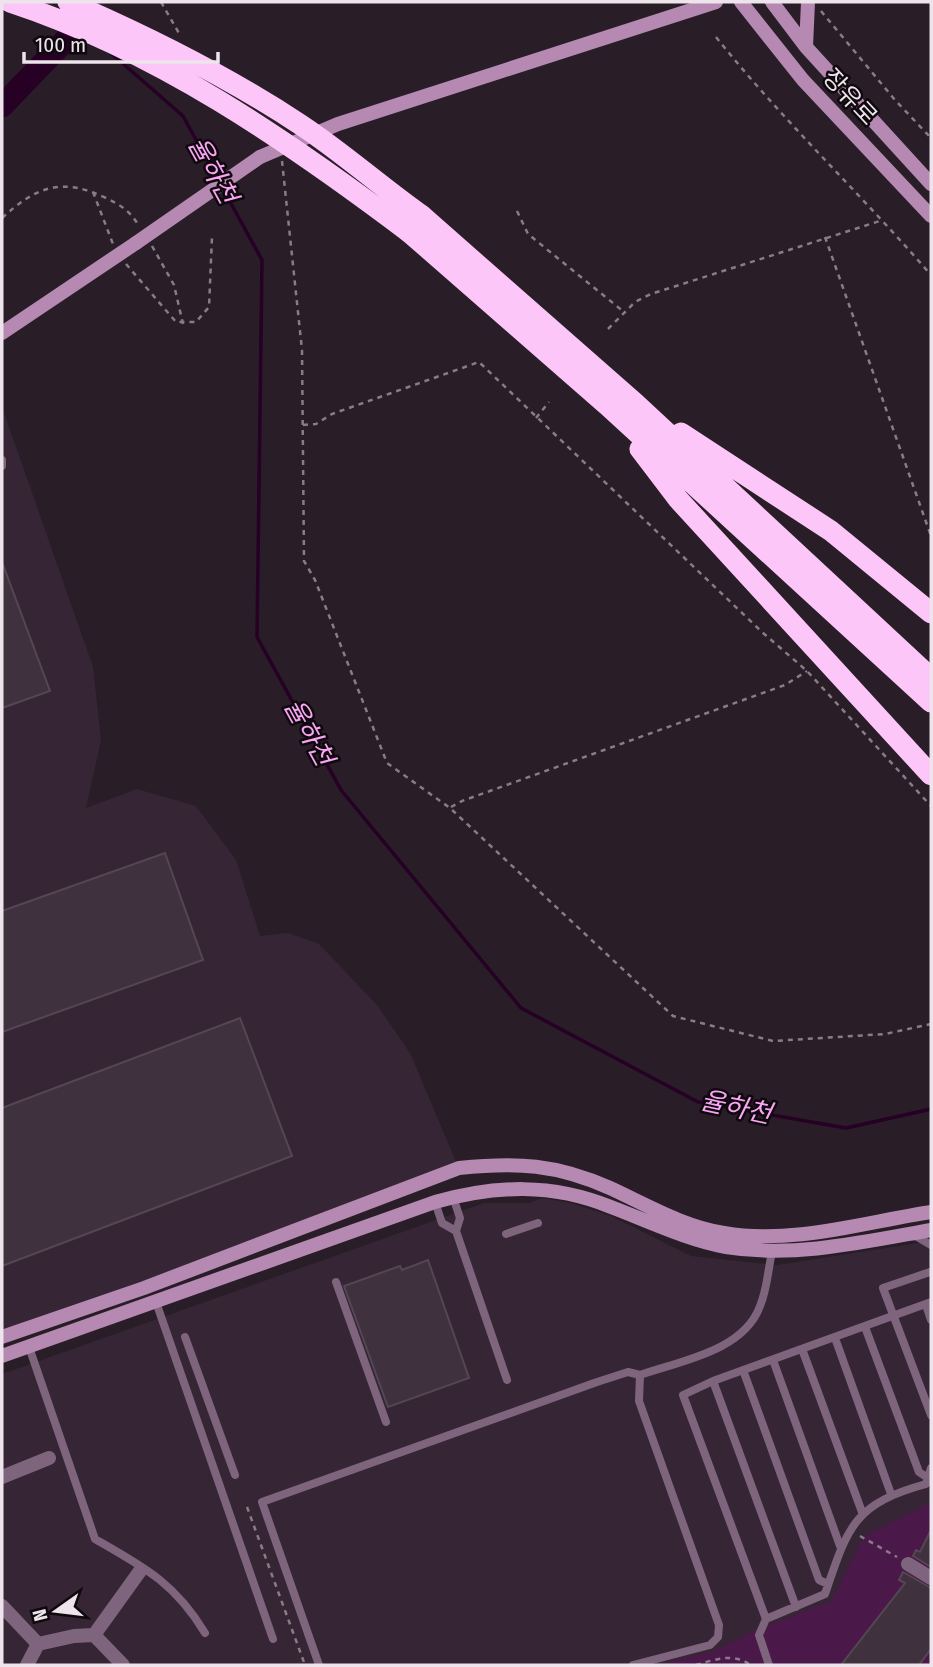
<svg xmlns="http://www.w3.org/2000/svg" width="933" height="1667" viewBox="0 0 933 1667" font-family="'Fira Sans Condensed','Noto Sans KR',sans-serif">
<style>
.built{fill:#362635}
.green{fill:#4b1949}
.lines{fill:none;stroke-linecap:round;stroke-linejoin:round}
.stream{stroke:#260025;stroke-width:3.5}
.river{stroke:#260025;stroke-width:23}
.building{fill:#3f323e;stroke:#544753;stroke-width:2}
.path{stroke:#887d87;stroke-width:2.5;stroke-dasharray:5 5;stroke-linecap:butt}
.lane{stroke:#7f647d;stroke-width:8}
.street{stroke:#7f647d;stroke-width:14}
.secondary{stroke:#b589b1;stroke-width:14}
.highway{stroke:#fdc6f8;stroke-width:21}
.secondary-bridge{stroke:#b589b1;stroke-width:14}
.highway-bridge{stroke:#fdc6f8;stroke-width:21}
.labels{text-anchor:middle;stroke-width:5;stroke-linejoin:round;paint-order:stroke}
.street-label{font-size:24px;fill:#ede4ec;stroke:#0f090e}
.water-label{font-size:26px;font-style:italic;fill:#f9a4f4;stroke:#0f090e}
</style>
<rect width="100%" height="100%" fill="#291d28"/>
<!-- built -->
<path class="built" d="M2,407L93,667L101,740L86,808L137,789L196,806L236,860L260,936L288,933L319,944L377,1005L410,1053L460,1171L2,1332Z
M542,1198L570,1203L611,1216L691,1256L777,1265L931,1241V1665H2V1374L484,1203H529Z"/>
<!-- green -->
<path class="green" d="M931,1502V1665H657L714,1651L751,1632L831,1601L864,1536Z"/>
<g class="lines">
<!-- stream -->
<path class="stream" d="M112,54L183,116L218,180
M222,187L262,260L257,637L341,790L521,1008L698,1102L846,1128L931,1109"/>
<!-- river -->
<path class="river" d="M2,106L80,25L83,11"/>
</g>
<!-- building -->
<path class="building" d="M2,562L50,691L2,708Z
M165,853L203,960L2,1032V911Z
M240,1018L292,1156L2,1266V1108Z
M428,1260L469,1378L388,1407L344,1286L400,1266L402,1270Z
M931,1530V1567L913,1556L916,1550L920,1552Z
M903,1572L931,1588V1649L919,1665H841L905,1583L899,1580Z"/>
<g class="lines">
<!-- path -->
<path class="path" d="M161,2L180,35
M821,11L895,100L931,138
M716,37C783,121 861,194 931,275
M282,161L302,350L304,561L315,580L387,763L450,808L673,1016L773,1041L885,1034L931,1024
M93,192L113,244
M517,211L528,234L624,312
M2,218C37,186 62,177 106,198C122,206 130,211 139,226
M825,237L931,536
M152,246L174,285L183,324
M126,264L176,322H196L209,307L212,237
M608,329L635,302L651,294L883,220
M536,418L549,402
M303,425L316,424L332,414L479,362L762,632L807,671L931,806
M451,807L462,801L785,685L807,671
M247,1507L305,1665
M860,1536L897,1557
M696,1665C714,1660 734,1652 750,1665"/>
<!-- lane -->
<path class="lane" d="M2,460V466
M453,1197L460,1218L456,1231L507,1380
M435,1202L442,1223L456,1231
M506,1234L538,1223
M914,1235L931,1245
M930,1272L883,1288L931,1415
M336,1282L386,1422
M156,1302L273,1639
M926,1305L931,1320
M865,1327L919,1472L928,1478
M185,1337L235,1475
M835,1338L891,1494
M29,1347L95,1539C144,1567 175,1583 205,1633
M802,1349L862,1512
M773,1360L840,1546
M743,1370L819,1580L828,1584
M713,1381L796,1607
M766,1619L825,1594C848,1527 853,1504 926,1484L931,1468
M319,1665L262,1502L597,1382L628,1372L640,1375C680,1361 744,1351 760,1306C767,1290 768,1270 772,1252
M633,1665L710,1645L718,1637L719,1625L639,1401L640,1375
M769,1665L759,1635L766,1619L683,1395L713,1381L931,1302"/>
<!-- street -->
<path class="street" d="M2,1477L49,1458
M908,1564L931,1578
M2,1606L38,1644L74,1636L94,1635L123,1665
M94,1635L140,1571
M27,1665L38,1644"/>
<!-- secondary -->
<path class="secondary" d="M741,2L803,80L931,216
M772,2L806,47L931,184
M806,47L808,2
M260,157L338,124L716,2
M2,333L136,243
M2,1337L144,1288L459,1168C517,1162 556,1164 610,1188C647,1205 684,1227 724,1233C792,1245 865,1222 931,1212
M2,1356L435,1202C496,1185 552,1183 611,1207C648,1221 687,1240 726,1247C794,1258 864,1242 931,1230"/>
<!-- highway -->
<path class="highway" d="M421,215L636,404L931,678
M409,232L607,405L931,702
M681,433L831,531L931,613
M640,449L678,499L931,775"/>
<!-- secondary-bridge -->
<path class="secondary-bridge" d="M136,243L260,157"/>
<!-- highway-bridge -->
<path class="highway-bridge" d="M10,2C156,50 287,140 409,232
M68,2C149,37 227,76 301,125C342,152 380,186 421,215"/>
</g>
<g class="labels">
<!-- street labels -->
<g class="street-label">
<text transform="translate(850 97) rotate(47)" y="8">장유로</text>
</g>
<!-- water labels -->
<g class="water-label">
<text transform="translate(213 170) rotate(61)" y="9">율하천</text>
<text transform="translate(309 732) rotate(61)" y="9">율하천</text>
<text transform="translate(736 1107) rotate(12)" y="9">율하천</text>
</g>
</g>
<!-- border -->
<rect width="933" height="1667" fill="none" stroke="#ede4ec" stroke-width="7"/>
<!-- north arrow -->
<g transform="translate(56 1611) rotate(256)" stroke="#0f090e" stroke-width="5" paint-order="stroke">
<path d="M0-5L12 26L0 18L-12 26Z" fill="#ede4ec"/>
<text y="-10" font-size="19" font-weight="bold" text-anchor="middle" fill="#ede4ec">N</text>
</g>
<!-- scale -->
<path d="M24 52v10h194v-10" fill="none" stroke="#ede4ec" stroke-width="3.5"/>
<text x="35" y="52" font-size="21" fill="#ede4ec" stroke="#0f090e" stroke-width="5" paint-order="stroke">100 m</text>
</svg>
